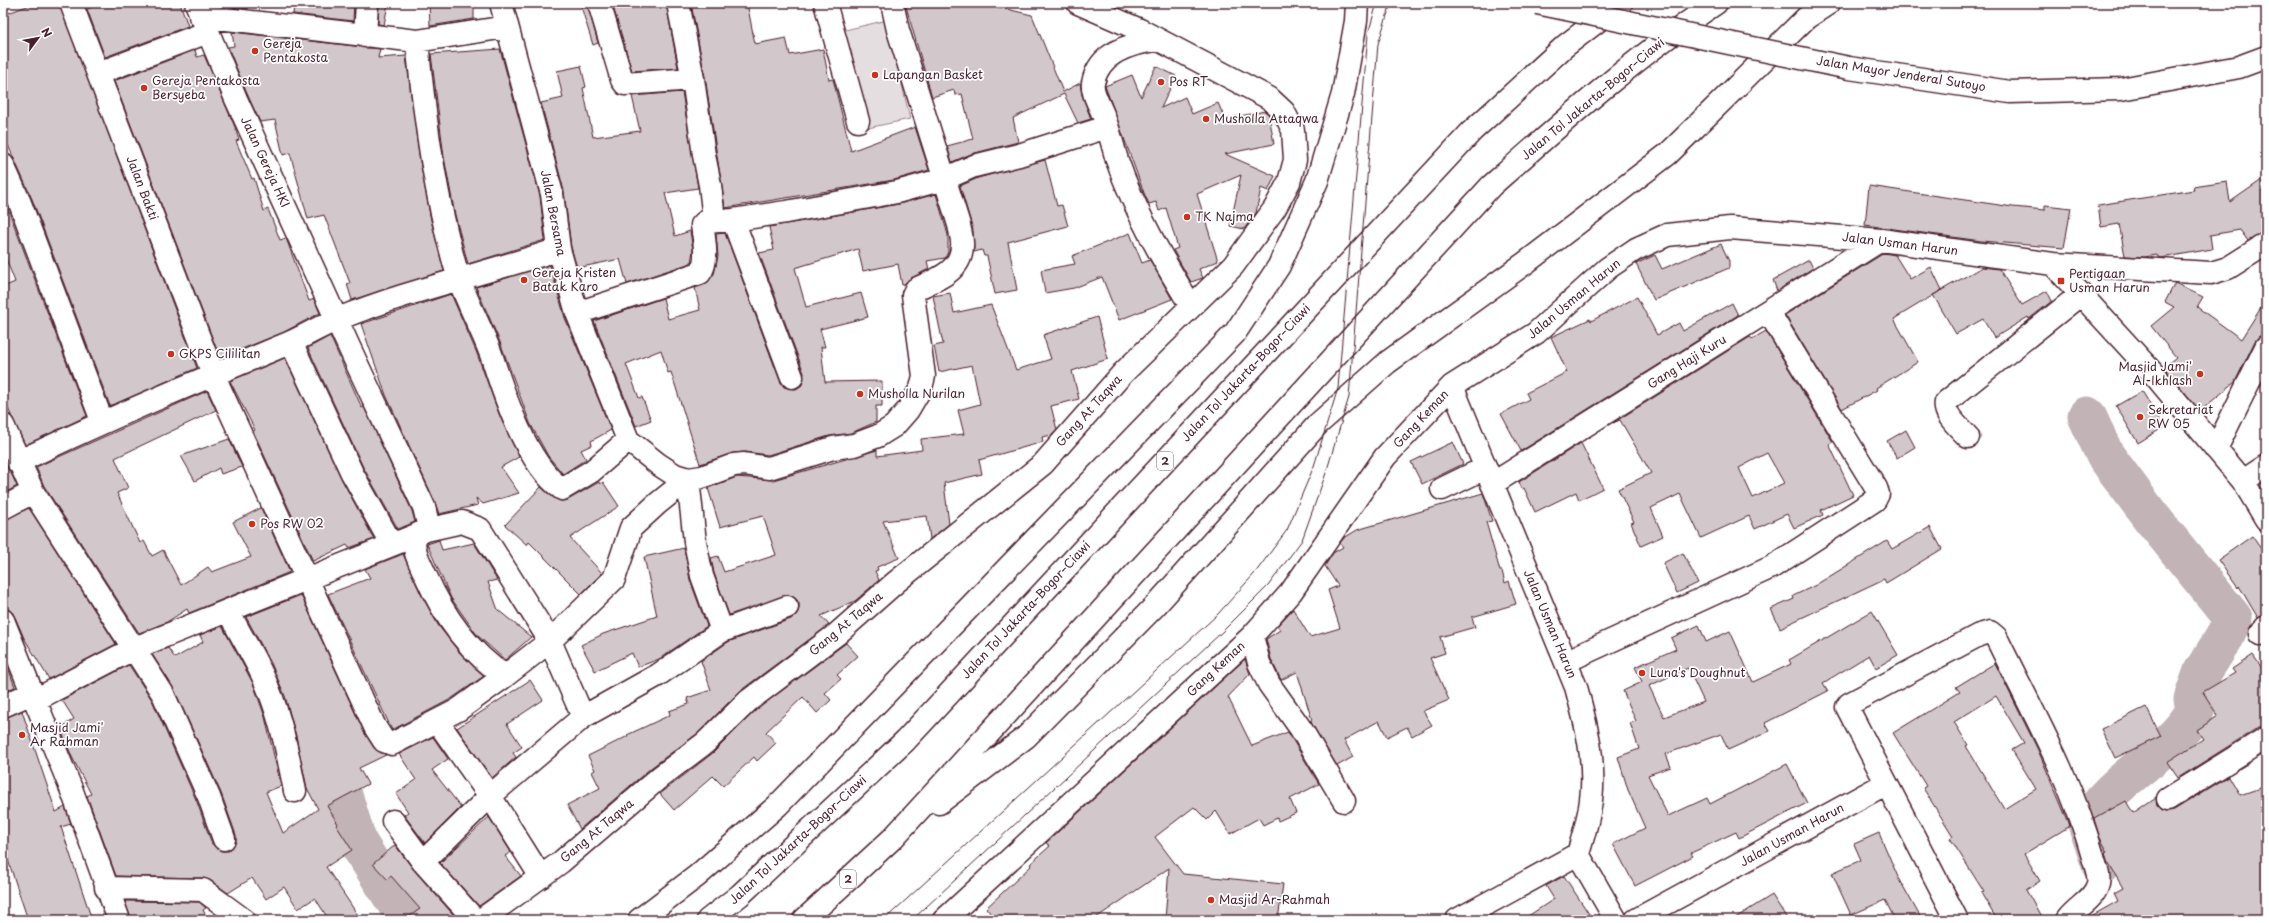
<svg xmlns="http://www.w3.org/2000/svg" width="2269" height="923" viewBox="0 0 2269 923" font-family="'Playpen Sans',sans-serif">
<style>
.pitch{fill:#e5dee0;stroke:#987e86}
.lines{fill:none;stroke-linecap:round;stroke-linejoin:round}
.river{stroke:#c1b3b6;stroke-width:39}
.building{fill:#d2c7cb;stroke:#4a1f2b;fill-rule:evenodd}
.minor-casing{stroke:#4a1f2b;stroke-width:25}
.highway-casing{stroke:#4a1f2b;stroke-width:25}
.minor{stroke:#fff;stroke-width:22}
.highway{stroke:#fff;stroke-width:22}
.tram{stroke:#4a1f2b;stroke-width:1}
.highway-bridge-casing{stroke:#4a1f2b;stroke-width:25;stroke-linecap:butt}
.highway-bridge{stroke:#fff;stroke-width:22}
.poi-dot{fill:#c8321e;stroke:#fff;stroke-width:1.5}
.labels{text-anchor:middle;stroke-width:3.5;stroke-linejoin:round;paint-order:stroke}
.shield{fill:#fff;stroke:#80626b;stroke-width:1}
.shield-label{font-size:11px;font-weight:bold;fill:#4a1f2b}
.poi-label{font-size:12px;fill:#4a1f2b;stroke:#fff;text-anchor:start}
.street-label{font-size:12px;fill:#4a1f2b;stroke:#fff}
</style>
<rect width="100%" height="100%" fill="#fff"/>
<filter id="ink" filterUnits="userSpaceOnUse"><feTurbulence type="fractalNoise" baseFrequency=".025" numOctaves="2"/><feDisplacementMap in="SourceGraphic" scale="8" xChannelSelector="R" yChannelSelector="G"/><feConvolveMatrix kernelMatrix="1 2 1 2 8 2 1 2 1" color-interpolation-filters="sRGB"/></filter>
<g filter="url(#ink)">
<!-- pitch -->
<path class="pitch" d="M887,20L910,119L863,129L841,31Z"/>
<g class="lines">
<!-- river -->
<path class="river" d="M2087,416L2105,455L2151,517L2233,618L2224,638L2203,671L2193,699L2195,711C2168,757 2113,776 2087,823L2101,865
M332,761L358,843L407,920"/>
</g>
<!-- building -->
<path class="building" d="M35,3H59L197,368L110,406L32,199L3,134V15Z
M103,3H180L188,26L105,57L87,9Z
M228,3H247L248,9L228,7Z
M294,3H354L353,21L293,14Z
M379,3L388,4L384,25L378,24Z
M429,3H474V19L430,26Z
M580,3H587L598,43L593,45Z
M612,3H666L678,68L632,71Z
M691,3H747L755,44L786,38L790,55L823,49L829,80L833,79L851,151L915,127L929,170L894,180L725,208L705,77Z
M905,3H981L1032,15L1063,92L1080,83L1082,95L1091,119L1078,123L1064,94L1013,118L1018,142L971,154L952,162L947,146L973,139L962,94L955,95L954,90L932,97Z
M232,32L380,49L378,58L406,56L420,161L431,220L444,271L352,300L347,284L350,283L324,215L308,219L290,153L283,155L275,120L260,122L247,94L228,47L234,46Z
M500,49L540,196L545,240L468,264L455,215L444,157L431,54Z
M195,50L197,57L204,55L235,127L239,140L236,141L252,179L254,178L264,211L268,209L280,240L286,238L309,301L314,299L320,313L284,332L220,358L114,81Z
M581,66L586,87L583,88L593,137L640,131L632,96L682,92L698,188L665,193L675,236L690,231L693,250L691,263L627,284L620,259L577,268L571,247L564,191L541,103L563,98L557,71Z
M1156,66L1176,76L1161,108L1185,97L1192,114L1218,103L1225,119L1265,111L1269,115L1274,144L1225,154L1275,176L1268,191L1261,188L1256,213L1244,229L1230,226L1241,175L1197,194L1218,261L1199,269L1203,278L1191,282L1173,250L1178,248L1166,208L1159,211L1156,202L1149,204L1144,193L1105,86L1132,75L1141,97Z
M1045,160L1057,206L1062,205L1068,226L1008,242L1017,290L995,294L987,256H984L982,250L974,252L973,230L960,186L978,178Z
M2266,177V232L2248,241L2240,230L2210,235L2212,249L2161,258L2158,257L2157,255L2144,257L2125,256L2119,224L2101,227L2098,205L2194,190L2193,187L2227,182L2230,202Z
M1869,186L2013,207L2045,210V205L2071,208L2064,248L1981,241L1865,225Z
M936,194L948,235V252L945,258L927,261L929,269L911,278L904,284L902,285L898,264L863,271L858,249L795,268L806,307L861,293L868,317L820,329L825,347H821L825,382L882,381V406H876V422L851,433L829,436L768,455L746,452L733,453L700,464L671,372L668,373L661,350L626,364L639,398L642,397L651,420L636,426L594,321L663,298L668,319L700,310L695,288L704,285L714,274L718,256L716,234L725,233L780,381L784,387L796,389L802,385L804,373L759,253L774,250L769,227L899,204Z
M3,196L87,416L25,445L3,398V287L15,282L3,251Z
M1130,233L1142,263L1150,260L1172,299L1119,320L1102,277L1074,288L1045,293L1041,270L1075,264L1072,256Z
M1721,244L1729,261V268L1654,300L1636,264L1655,255L1662,269Z
M1884,253L1895,255L1910,279L1931,267L1942,290L1894,319L1918,362L1876,388L1877,390L1842,409L1785,315Z
M1809,260L1813,268L1777,291L1773,280Z
M550,265L565,318L611,430L591,441L592,445L581,450L586,459L563,474L548,456L530,423L500,342L476,287Z
M1982,267L1999,269L2022,305L2047,291L2052,301L2029,319L2028,317L1994,338L1983,319L1956,334L1933,295Z
M2175,283L2203,297L2197,307L2241,339L2266,300V335L2259,336L2255,341L2235,382L2200,411L2164,367L2176,357L2151,326L2174,307L2165,302Z
M950,293L954,313L991,305L1016,370L1051,359L1043,335L1097,317L1108,359L1072,371L1079,399L1051,406L1057,430L1052,435L1042,437L1043,442L979,460L982,474L944,483L949,524L930,539L927,516L883,521L899,558L877,567L878,570L875,571L879,580L855,601L821,616L829,625L740,691L697,734L652,767L580,829L567,805L600,788L592,772L595,770L588,756L628,736L627,735L670,715L669,711L689,704L687,698L711,690L701,661L728,642L791,619L799,609V603L795,598L789,595L729,615L714,573L711,558L718,556L724,572L776,555L763,516L720,527L708,488L737,477L773,480L877,450V456L922,450L921,439L964,434L958,410L980,404L972,365L939,372L934,346L943,344L933,296Z
M451,294L476,351L499,414L519,457L501,467L519,493L483,504L476,498L478,505L439,514L435,502L386,395L361,324Z
M1637,297L1657,335L1679,323L1683,331L1732,303L1738,315L1521,451L1501,414L1529,399L1526,393L1567,372L1551,337L1590,319L1591,321Z
M1766,331L1833,442L1829,444L1853,495L1821,510L1823,515L1794,528L1787,514L1755,529L1749,516L1701,538L1680,494L1651,508L1663,536L1641,546L1631,523L1634,522L1618,489L1651,473L1620,420L1613,423L1750,337L1752,339ZM1767,453L1784,483L1753,498L1739,468Z
M330,336L362,408L364,407L412,511L415,522L398,529L363,467L308,348Z
M285,358L341,478L374,539L349,548L347,545L313,561L253,431L255,430L230,381Z
M207,391L216,410L115,458L128,488L117,493L140,543L144,541L152,556L163,550L181,585L208,567L212,572L251,557L233,522L261,508L290,572L189,613L187,609L167,622L139,633L44,486L36,467Z
M2142,391L2164,427L2138,443L2116,406Z
M1906,430L1915,447L1897,458L1887,441Z
M229,439L242,467L221,474L219,468L195,481L181,456Z
M1453,442L1463,464L1422,484L1411,462Z
M1581,443L1603,488L1579,500L1576,492L1535,512L1524,488L1522,489L1519,482Z
M3,456L17,486L3,494Z
M599,482L600,484L603,482L619,506L570,538L602,573L581,594L529,542L527,545L505,525L541,487L554,498L561,501L568,500Z
M1483,493L1492,521L1486,522L1500,571H1502L1505,583L1509,581L1516,604L1472,617L1475,627L1440,637L1445,653L1430,658L1449,700L1423,711L1432,725L1412,736L1407,727L1387,737L1379,721L1344,740L1353,757L1337,766L1310,721L1312,720L1297,672L1281,680L1271,659L1266,639L1280,630L1277,626L1293,609L1310,637L1340,628L1328,590L1338,586L1325,566L1333,553L1343,547L1340,543L1344,538L1357,530Z
M29,508L116,644L49,679L24,638L14,615L3,605V520Z
M1930,527L1942,549L1886,583L1884,579L1780,628L1771,609L1794,599L1793,596L1814,586L1887,541L1892,549Z
M2252,536L2266,556V615L2258,618L2239,586L2238,588L2218,560Z
M439,540L442,550L474,543L497,580L488,582L498,610L531,637L505,660L477,635L451,598L427,544Z
M684,548L690,580L707,626L659,659L638,667L632,653L595,671L581,645L603,634L657,616L644,557Z
M1683,553L1698,583L1677,593L1663,563Z
M403,554L421,594L438,625L459,652L484,676L451,699L392,730L328,594L370,578L365,569Z
M301,595L364,732L374,748L386,755L359,768L368,784L327,806L338,824L336,825L352,850L326,867L361,920H329L315,898L298,909L284,887L266,899L252,878L228,893L210,880L203,878L116,876L87,796L91,794L72,757L60,728L74,719L62,700L129,665L152,700L197,802L212,844L221,851H229L236,842V835L221,793L174,689L152,654L168,648L175,658L203,642L200,635L222,626L253,683L265,717L281,786L266,792L283,833L318,809L307,788L296,736L285,696L271,663L246,617Z
M1872,611L1898,655L1876,668L1869,655L1823,683L1828,691L1765,723L1770,731L1728,750L1721,734L1666,754L1671,767L1648,775L1668,816L1707,798L1710,804L1787,764L1807,803L1739,838L1736,832L1691,853L1693,856L1635,886L1613,844L1645,828L1628,790L1618,757L1639,749L1630,723L1636,721L1623,691L1642,682L1635,667L1676,649L1671,638L1699,625L1706,642L1730,631L1753,682L1791,664L1789,660ZM1688,668L1704,702L1664,717L1649,686Z
M846,643L858,656L837,675L841,679L825,693L831,700L817,713L803,697L766,732L776,743L757,761L754,757L723,786L713,776L674,810L660,794L714,752L756,710Z
M2253,655L2266,674V726L2259,727L2178,778L2167,762L2203,739L2197,730L2218,716L2203,692L2235,673L2232,669Z
M1245,659L1250,674L1228,697L1252,746L1288,732L1319,784L1290,799L1296,813L1278,821L1277,818L1263,825L1259,818L1230,834L1216,811L1207,820L1194,807L1155,837L1183,874L1283,884L1278,920H1165L1169,868L1093,920H996L986,908L1031,866L1030,864L1050,846L1046,843Z
M6,662L15,687L3,692V663Z
M1995,663L2038,750L2070,826L2024,854L2040,881L2026,890L2043,920H1997L1981,893L1984,892L1950,838L1953,836L1923,788L1926,786L1893,733L1960,692L1956,687ZM1996,696L2024,743L2012,750L2036,789L2004,809L1966,746L1968,745L1954,722Z
M530,680L543,700L507,724L522,747L513,753L516,757L492,778L457,728Z
M2146,707L2161,736L2115,758L2101,729Z
M22,711L56,812L65,807L71,824L61,827L92,920H28L3,845V718Z
M433,737L448,759L432,770L461,807L425,843L404,815L408,812L396,794L416,780L399,754Z
M2229,776L2240,795L2266,786V915L2253,920H2084L2118,901L2114,893L2123,888L2107,861L2105,853L2108,852L2100,838L2094,819L2126,801L2133,813L2156,797L2157,805L2162,810L2168,811L2174,810Z
M489,817L511,852L505,856L521,876L479,906L440,863Z
M1879,833L1898,877L1922,920H1895L1885,900L1851,915L1832,873L1861,860L1854,844Z
M395,845L414,870L458,920H404L420,909L391,876L387,879L373,864Z
M1564,876L1593,920H1522L1554,899L1546,886Z
M1772,895L1788,920H1732Z
M125,901L199,902L206,908L203,910L206,916L197,920H131Z"/>
<g class="lines">
<!-- minor casing -->
<g class="minor-casing">
<path id="minor" d="M71,3L213,374L375,727L384,741L392,744L458,710L505,676L550,641L614,579L631,528L657,504L688,479L702,477L734,465L744,464L769,468L833,448L854,445L878,436L894,426L908,410L921,388L924,376L913,295L916,289C935,280 961,272 962,247C963,240 960,231 959,225L898,30L892,3
M501,3L552,194L559,249L577,313L628,440L658,464L675,475L688,479
M599,3L622,80L625,84L693,79
M678,3L693,79L704,155L710,185L713,211L711,222
M825,3L858,121
M200,16L417,41L506,27
M365,36L367,3
M1156,40C1130,44 1099,52 1093,83C1091,93 1102,109 1105,120C1110,133 1113,147 1117,160C1135,212 1163,260 1191,306
M417,41C425,120 435,199 458,276C467,303 482,329 492,357C504,395 527,465 562,489L592,471L628,440
M99,73L208,32
M3,165L20,203L102,421
M733,220L792,377
M2053,264L2152,372L2243,481L2266,519
M577,313L700,273C709,262 704,238 702,225L705,222L733,220L786,212L897,192L944,179L974,166L1019,155L1107,127
M291,342L352,473L392,545
M1452,386L1576,687C1586,724 1596,761 1591,800C1589,818 1583,837 1578,854L1616,920
M3,425L33,492L163,694L209,797L224,839
M1968,437C1960,428 1943,415 1946,402L2081,294
M2216,449L2266,347
M18,462C107,419 198,381 289,343C305,336 321,326 338,319C409,290 485,274 559,249
M688,479L695,542L702,576L722,631L787,607
M2243,481L2266,466
M1492,484L1881,240
M1442,489L1485,468
M3,508L33,492
M426,530L462,522L480,529L550,641L583,717
M414,536C413,551 419,561 425,574C443,615 467,651 505,676
M229,612C241,637 258,662 268,688C282,722 288,756 295,791
M3,620L35,700
M2260,634L2266,627
M1252,636L1259,663L1269,684L1301,729L1344,801
M1567,661L1772,567L1875,500L1878,494L1876,488L1768,311
M3,706L32,693
M437,721L490,796L541,877
M2168,799L2266,738
M393,821L423,862L475,920
M423,862L490,796L583,717L658,675L722,631
M106,888L203,890L244,920
M119,920L72,791L35,700L135,648L414,536L426,530L428,524L424,507L350,349L236,99L196,3
M481,920L561,862L660,777L705,743L748,701L837,634L896,582L1043,464L1123,373L1233,266L1275,208L1289,182L1295,160L1293,130L1284,112L1269,98L1235,80L1140,30L1078,3
M944,920L1252,636L1291,592L1385,457L1452,386L1536,333L1608,268L1636,249L1667,235L1730,228L1881,240L2053,264L2211,273L2228,268L2266,244
M1457,920L1578,854
M1636,920L1885,784
M1957,920L1847,707L1849,704L1979,635L1990,632L1996,637C2031,709 2072,780 2093,857C2095,865 2100,876 2098,884C2094,900 2076,907 2067,920"/>
</g>
<!-- highway casing -->
<g class="highway-casing">
<path id="highway" d="M1849,68L2010,92L2121,89L2239,67L2266,57
M939,803L1026,737L1156,605L1318,424L1388,362L1528,261L1668,154L1806,18L1829,3
M639,920L697,876L777,806L1235,333L1279,266L1317,181L1343,94L1356,21L1357,3
M708,920L740,895L905,741L1472,131L1565,46L1621,3
M804,920L893,838L1491,186C1563,122 1635,57 1716,3"/>
</g>
<!-- minor -->
<use href="#minor" class="minor"/>
<!-- highway -->
<use href="#highway" class="highway"/>
<!-- tram -->
<path class="tram" d="M884,920L1217,615L1255,573L1287,530L1314,466L1338,388L1368,34L1377,3
M912,920L1222,632L1268,586L1302,540L1326,473L1349,397L1378,44L1391,3"/>
<!-- highway-bridge casing -->
<g class="highway-bridge-casing">
<path id="highway-bridge" d="M1537,3L1849,68"/>
</g>
<!-- highway-bridge -->
<use href="#highway-bridge" class="highway-bridge"/>
</g>
</g>
<!-- markers -->
<g class="poi-dot">
<circle cx="255" cy="51" r="4"/>
<circle cx="875" cy="75" r="4"/>
<circle cx="1161" cy="82" r="4"/>
<circle cx="144" cy="88" r="4"/>
<circle cx="1206" cy="119" r="4"/>
<circle cx="1187" cy="217" r="4"/>
<circle cx="524" cy="280" r="4"/>
<rect x="2057" y="277" width="8" height="8" rx="2"/>
<circle cx="171" cy="354" r="4"/>
<circle cx="2200" cy="374" r="4"/>
<circle cx="860" cy="394" r="4"/>
<circle cx="2140" cy="417" r="4"/>
<circle cx="252" cy="524" r="4"/>
<circle cx="1642" cy="673" r="4"/>
<circle cx="22" cy="735" r="4"/>
<circle cx="1211" cy="900" r="4"/>
</g>
<g class="labels">
<!-- shield labels -->
<g class="shield">
<rect x="1157" y="452" width="16" height="18" rx="3"/>
<rect x="840" y="870" width="16" height="18" rx="3"/>
</g>
<g class="shield-label">
<text x="1165" y="465">2</text>
<text x="848" y="883">2</text>
</g>
<!-- poi labels -->
<g class="poi-label">
<text x="263" y="48">Gereja<tspan x="263" dy="14">Pentakosta</tspan></text>
<text x="883" y="79">Lapangan Basket</text>
<text x="152" y="85">Gereja Pentakosta<tspan x="152" dy="14">Bersyeba</tspan></text>
<text x="1169" y="86">Pos RT</text>
<text x="1214" y="123">Musholla Attaqwa</text>
<text x="1195" y="221">TK Najma</text>
<text x="532" y="277">Gereja Kristen<tspan x="532" dy="14">Batak Karo</tspan></text>
<text x="2069" y="278">Pertigaan<tspan x="2069" dy="14">Usman Harun</tspan></text>
<text x="179" y="358">GKPS Cililitan</text>
<text x="2192" y="371" text-anchor="end">Masjid Jami'<tspan x="2192" dy="14">Al-Ikhlash</tspan></text>
<text x="868" y="398">Musholla Nurilan</text>
<text x="2148" y="414">Sekretariat<tspan x="2148" dy="14">RW 05</tspan></text>
<text x="260" y="528">Pos RW 02</text>
<text x="1650" y="677">Luna's Doughnut</text>
<text x="30" y="732">Masjid Jami'<tspan x="30" dy="14">Ar Rahman</tspan></text>
<text x="1219" y="904">Masjid Ar-Rahmah</text>
</g>
<!-- street labels -->
<g class="street-label">
<text transform="translate(1901 74) rotate(9)" y="4">Jalan Mayor Jenderal Sutoyo</text>
<text transform="translate(1593 99) rotate(-40)" y="4">Jalan Tol Jakarta–Bogor–Ciawi</text>
<text transform="translate(265 162) rotate(65)" y="4">Jalan Gereja HKI</text>
<text transform="translate(142 188) rotate(69)" y="4">Jalan Bakti</text>
<text transform="translate(553 213) rotate(79)" y="4">Jalan Bersama</text>
<text transform="translate(1900 244) rotate(7)" y="4">Jalan Usman Harun</text>
<text transform="translate(1574 299) rotate(-40)" y="4">Jalan Usman Harun</text>
<text transform="translate(1687 362) rotate(-32)" y="4">Gang Haji Kuru</text>
<text transform="translate(1246 373) rotate(-47)" y="4">Jalan Tol Jakarta–Bogor–Ciawi</text>
<text transform="translate(1089 411) rotate(-48)" y="4">Gang At Taqwa</text>
<text transform="translate(1421 419) rotate(-47)" y="4">Gang Keman</text>
<text transform="translate(1026 610) rotate(-47)" y="4">Jalan Tol Jakarta–Bogor–Ciawi</text>
<text transform="translate(846 624) rotate(-40)" y="4">Gang At Taqwa</text>
<text transform="translate(1550 624) rotate(67)" y="4">Jalan Usman Harun</text>
<text transform="translate(1216 669) rotate(-43)" y="4">Gang Keman</text>
<text transform="translate(597 831) rotate(-40)" y="4">Gang At Taqwa</text>
<text transform="translate(1792 835) rotate(-29)" y="4">Jalan Usman Harun</text>
<text transform="translate(798 840) rotate(-43)" y="4">Jalan Tol Jakarta–Bogor–Ciawi</text>
</g>
</g>
<!-- margin -->
<rect width="2269" height="923" fill="none" stroke="#fff" stroke-width="16"/>
<rect x="8" y="8" width="2253" height="907" fill="none" stroke="#4a1f2b" stroke-width="1.5" filter="url(#ink)"/>
<!-- north arrow -->
<g transform="translate(38 38) rotate(58)" stroke="#ffffff" stroke-width="3" paint-order="stroke">
<path d="M0-3L7 15L0 10L-7 15Z" fill="#4a1f2b"/>
<text y="-6" font-size="11" font-weight="bold" text-anchor="middle" fill="#4a1f2b">N</text>
</g>
</svg>
